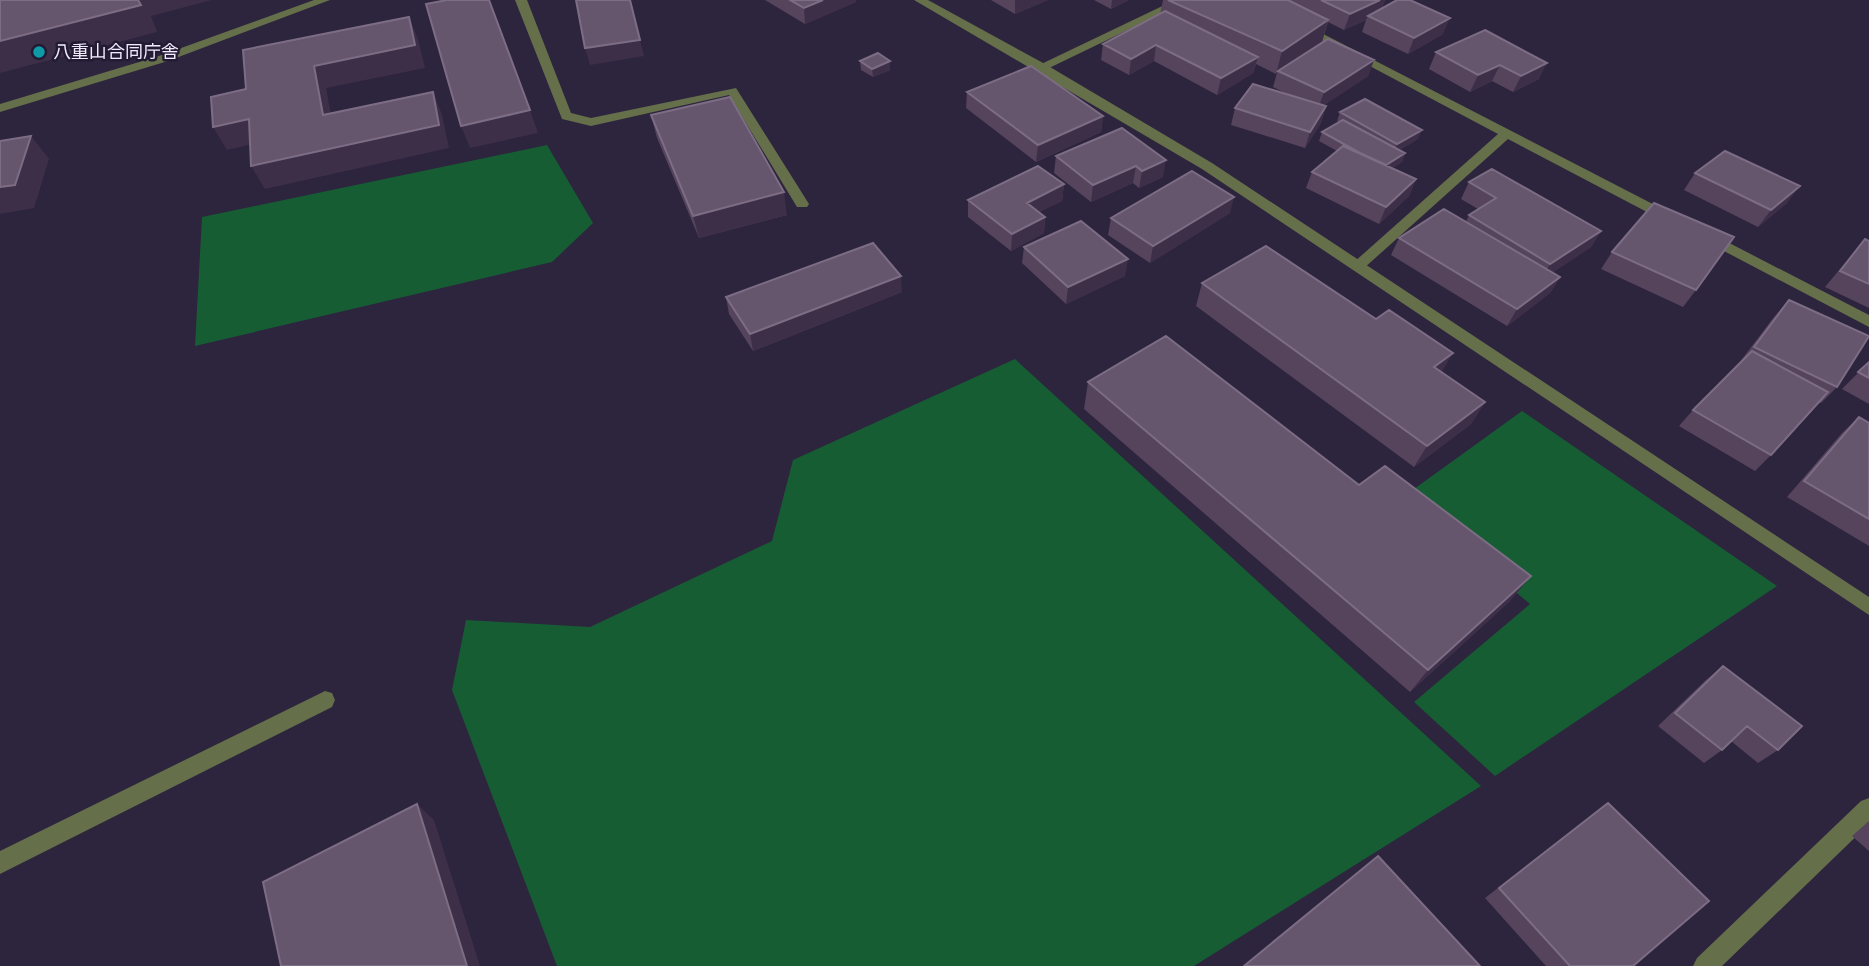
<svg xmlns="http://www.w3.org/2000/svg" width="1869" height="966" viewBox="0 0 1869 966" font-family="Karla,'Noto Sans JP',sans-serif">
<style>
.green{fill:#175d34}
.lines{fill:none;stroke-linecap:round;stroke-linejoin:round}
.service{fill:#656f4a;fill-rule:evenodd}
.minor{fill:#656f4a;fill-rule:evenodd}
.tertiary{fill:#656f4a;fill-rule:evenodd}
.wall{fill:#56445c}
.shaded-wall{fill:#3e2f49}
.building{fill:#66566d;stroke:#7c6d84;stroke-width:2}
.culture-dot{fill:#0f9aa8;stroke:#231b34;stroke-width:2.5}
.labels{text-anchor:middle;stroke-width:5;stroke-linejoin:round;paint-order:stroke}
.far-poi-label{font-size:18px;fill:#efebfc;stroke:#231b34;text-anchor:start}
</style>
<rect width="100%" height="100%" fill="#2d243e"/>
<!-- green -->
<path class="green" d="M547,145L593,223L552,262L195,346L202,217Z
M1015,359L1481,786L1194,966H557L452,690L466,620L590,627L772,541L793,460Z
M1522,411L1777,586L1495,776L1414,702L1530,604L1403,497Z"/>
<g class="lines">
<!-- service -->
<path class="service" d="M515,0H527L571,113L591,118L736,88L809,204L807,207H797L729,95L591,126L562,119Z"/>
<!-- minor -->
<path class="minor" d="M314,0H330L168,61L0,112V104L159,56Z
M1175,0H1190L1045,70L1035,67Z
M1302,23L1676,216L1678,219L1676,222H1666L1508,139L1363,269H1353L1351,266L1353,263L1498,134L1298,28L1296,26Z
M1706,231L1869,315V327L1701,239L1699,236Z
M325,691L332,693L335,700L332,707L0,874V851Z
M1869,798V824L1722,966H1693L1697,958L1861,801Z"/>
<!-- tertiary -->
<path class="tertiary" d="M914,0H928L1045,64L1212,163L1869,597V615L1202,169Z"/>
</g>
<!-- wall -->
<path class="wall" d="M765,0H856V2L805,24Z
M991,0H1048L1015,14Z
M1094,0H1129L1111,9Z
M1163,0H1385L1382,8L1443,34L1408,54L1362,32L1366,20L1344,30L1328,22L1322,42L1306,53L1374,60L1368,76L1324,105L1326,106L1321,123L1305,148L1231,125L1235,108L1291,96L1273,87L1277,73L1276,74L1256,64L1253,73L1217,95L1154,61L1129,75L1101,60L1103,44L1160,14Z
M1485,30L1539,79L1513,92L1492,81L1470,92L1429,69L1436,52Z
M860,61L890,70L873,77L861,70Z
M967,92L1103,116L1101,132L1036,162L966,108Z
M1340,112L1418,139L1399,150L1405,153L1402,162L1392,168L1416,179L1409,196L1379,224L1306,188L1312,172L1337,151L1319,141L1322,132L1339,122L1337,121Z
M651,115L787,215L699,238L657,138Z
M1122,128L1163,177L1139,188L1133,183L1091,202L1054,173L1056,156Z
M1695,173L1787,203L1758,227L1684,190Z
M1469,182L1601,231L1591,247L1553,272L1560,277L1550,293L1507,326L1391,255L1399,238L1466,222L1469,215L1478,209L1461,199Z
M1064,184L1062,201L1039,212L1045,217L1044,233L1011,251L968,217V200Z
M1230,213L1150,263L1108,235L1111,218Z
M1865,239L1869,241V308L1825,287Z
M1024,247L1125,276L1066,304L1022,263Z
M1612,252L1696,290L1683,307L1601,269Z
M1202,283L1442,372L1485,402L1471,424L1414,467L1196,306Z
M902,292L753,351L729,314L726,297Z
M1789,300L1837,387L1821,403L1819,402L1771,455L1755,471L1679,426L1693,410L1739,363L1774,317Z
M1869,362V404L1842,389Z
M1088,382L1359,485L1510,601L1410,692L1084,409Z
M1859,417L1869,423V546L1787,497L1842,433Z
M1723,666L1778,750L1758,763L1731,741L1722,750L1704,763L1658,726L1706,680Z
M1608,803L1633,966H1546L1485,898Z
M1869,821V851L1852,836Z"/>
<!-- shaded-wall -->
<path class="shaded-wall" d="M138,0H212L151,16L157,32L0,73V41Z
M823,0H856V2L805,24L804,8Z
M1015,0H1048L1015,14Z
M1112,0H1129L1111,9Z
M1380,0H1385L1380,13L1368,16L1366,20L1344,30L1350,14Z
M409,17L418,39L425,68L326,88L335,137L323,115L314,66Z
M1450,18L1443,34L1408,54L1414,38Z
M1328,20L1322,42L1280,71H1278L1276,74L1282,51Z
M640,40L644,56L590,65L585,48Z
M1156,45L1154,61L1129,75L1131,59Z
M1258,57L1253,73L1217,95L1221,78Z
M1374,60L1368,76L1318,109L1324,92Z
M890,61V70L873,77L872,69Z
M1547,63L1539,79L1513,92L1521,76Z
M1500,65L1492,81L1470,92L1478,75Z
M433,92L442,115L449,148L265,189L251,166Z
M1326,106L1321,123L1305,148L1310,132Z
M530,110L538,133L470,148L461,126Z
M1103,116L1101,132L1036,162L1038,145Z
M249,119L262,142L227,150L213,127Z
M1422,130L1418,139L1393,153L1397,144Z
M31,136L49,159L34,208L0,214V187Z
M1405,153L1402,162L1380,176L1384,167Z
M1166,160L1163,177L1139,188L1142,171Z
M1136,166L1133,183L1091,202L1093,185Z
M1416,179L1409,196L1379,224L1386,207Z
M1064,184L1062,201L1025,219L1027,203Z
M1800,186L1787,203L1758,227L1771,210Z
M784,192L787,215L699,238L693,216Z
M1234,197L1230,213L1150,263L1153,246Z
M1045,217L1044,233L1011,251L1012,234Z
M1601,231L1591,247L1540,281L1550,264Z
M1128,259L1125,276L1066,304L1068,287Z
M901,276L902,292L753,351L750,334Z
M1560,277L1550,293L1507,326L1517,309Z
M1453,353L1440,375L1434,367Z
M1485,402L1471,424L1414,467L1427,446Z
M1531,576L1510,601L1410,692L1428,670Z
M417,804L434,820L480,966H467Z"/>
<!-- building -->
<path class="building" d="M0,0H138L141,5L0,41Z
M447,0H489L530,110L461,126L426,4Z
M576,0H630L640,40L585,48Z
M790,0H823L804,8Z
M1168,0H1288L1328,20L1282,51Z
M1321,0H1380L1350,14Z
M1397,0H1410L1450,18L1414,38L1368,16Z
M1165,11L1258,57L1221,78L1156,45L1131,59L1103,44Z
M409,17L415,45L314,66L323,115L433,92L439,125L251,166L249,119L213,127L211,97L246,89L243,50Z
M1485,30L1547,63L1521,76L1500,65L1478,75L1436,52Z
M1328,39L1374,60L1324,92L1278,71Z
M878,53L890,61L872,69L860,61Z
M1031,66L1103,116L1038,145L967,92Z
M1253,84L1326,106L1310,132L1235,108Z
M730,97L784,192L693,216L651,115Z
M1365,99L1422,130L1397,144L1340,112Z
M1343,120L1405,153L1386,165L1360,153L1322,132Z
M1122,128L1166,160L1142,171L1136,166L1093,185L1056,156Z
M31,136L15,185L0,187V141Z
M1343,146L1416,179L1386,207L1312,172Z
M1725,151L1800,186L1771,210L1695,173Z
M1038,166L1064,184L1027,203L1045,217L1012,234L968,200Z
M1492,169L1601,231L1550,264L1469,215L1496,198L1469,182Z
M1192,171L1234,197L1153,246L1111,218Z
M1654,203L1734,237L1696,290L1612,252Z
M1444,209L1560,277L1517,309L1399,238Z
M1081,221L1128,259L1068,287L1024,247Z
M1865,239L1869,241V284L1840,271Z
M873,243L901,276L750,334L726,297Z
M1266,246L1376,319L1389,310L1453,353L1434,367L1485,402L1427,446L1202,283Z
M1789,300L1869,336L1837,387L1754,347Z
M1166,336L1359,485L1385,466L1531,576L1428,670L1088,382Z
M1752,351L1828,392L1771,455L1693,410Z
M1869,362V378L1858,372Z
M1859,417L1869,423V519L1804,481Z
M1723,666L1802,726L1778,750L1747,726L1722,750L1675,713Z
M1608,803L1709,901L1633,966H1570L1499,888Z
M417,804L467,966H281L263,882Z
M1378,856L1480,966H1244Z"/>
<!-- markers -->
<circle class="culture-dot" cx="39" cy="52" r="7"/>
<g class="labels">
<!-- far-poi labels -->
<g class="far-poi-label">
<text x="53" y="58">八重山合同庁舎</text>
</g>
</g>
</svg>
